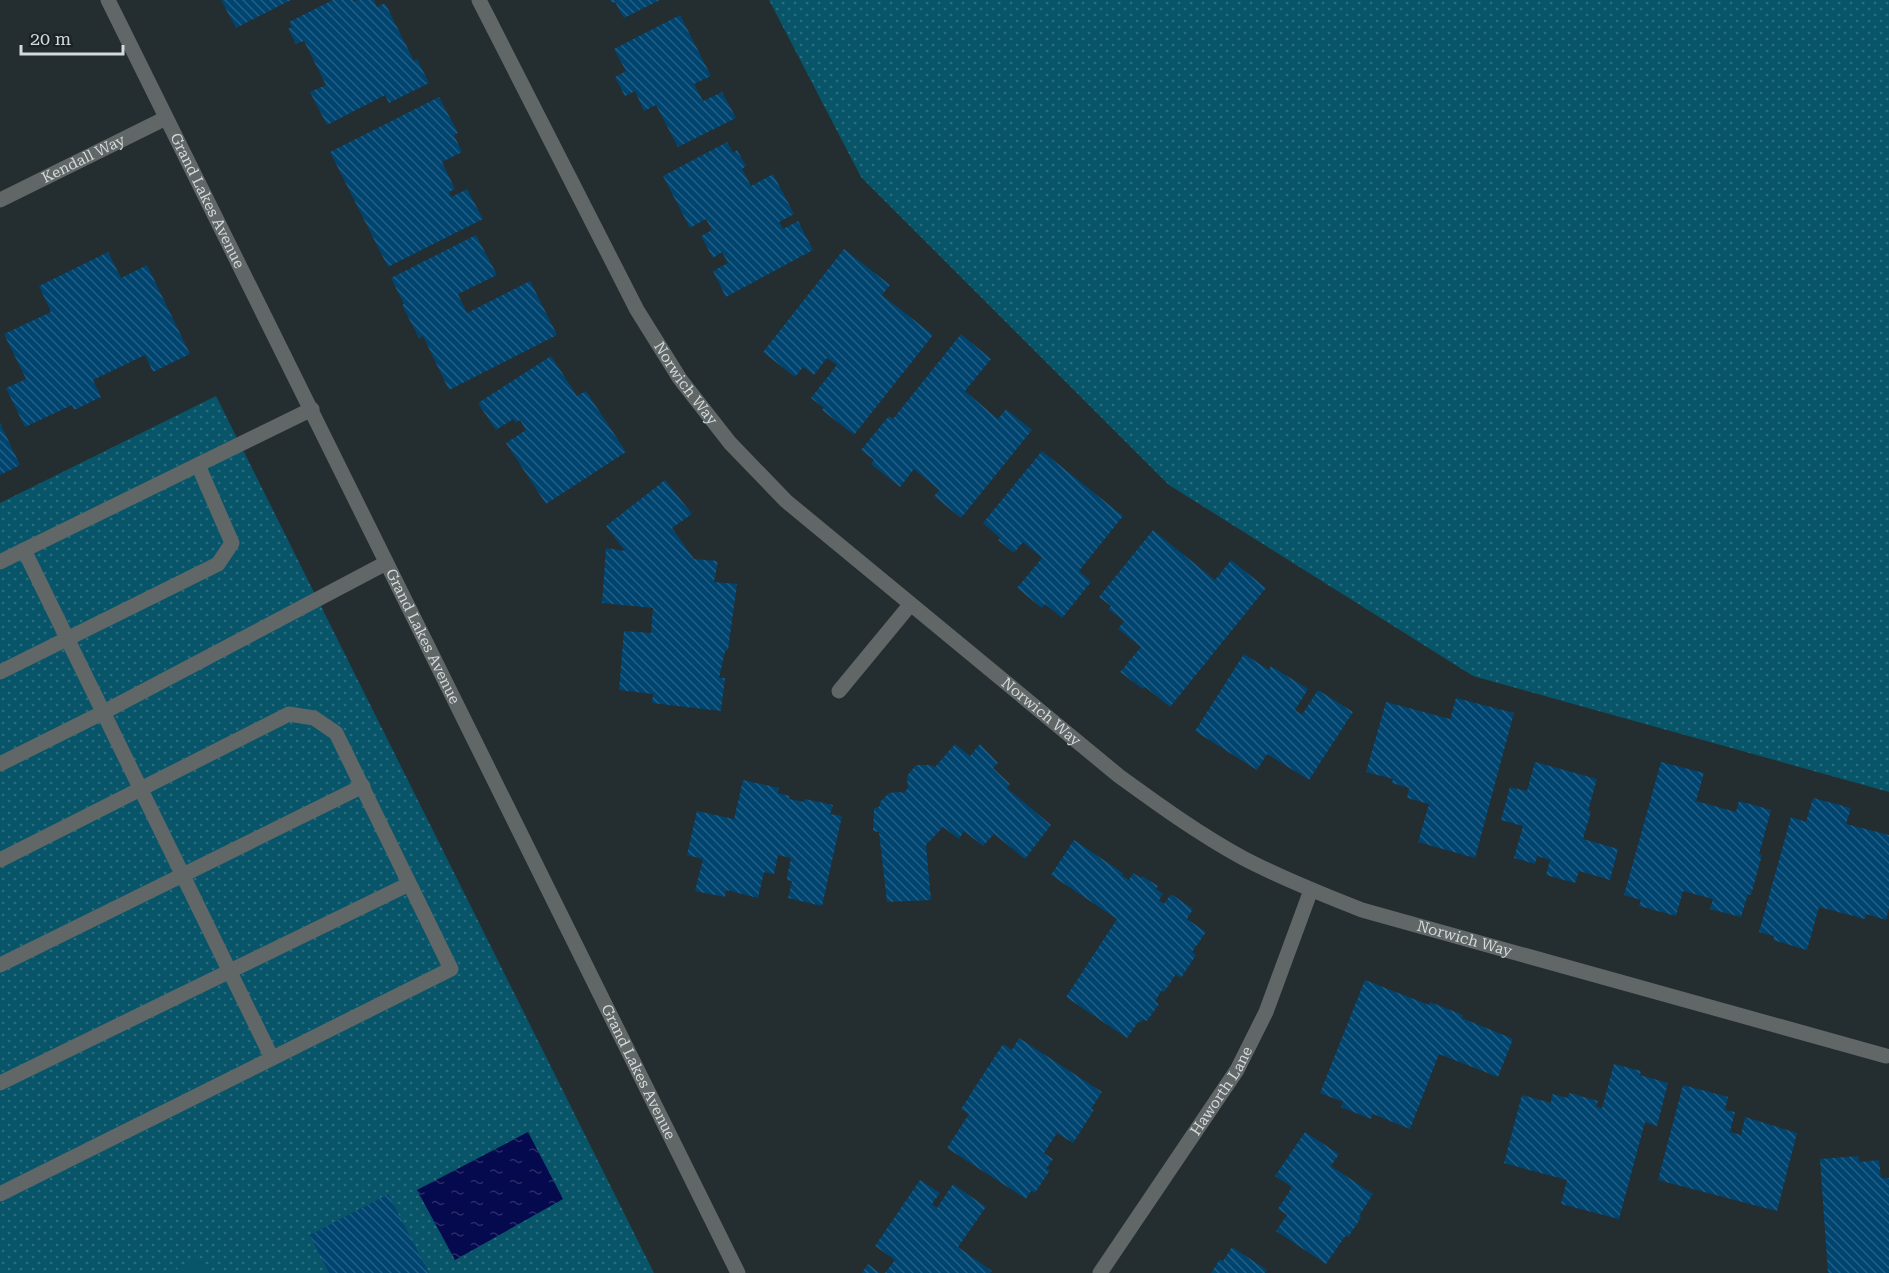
<svg xmlns="http://www.w3.org/2000/svg" width="1889" height="1273" viewBox="0 0 1889 1273" font-family="'Roboto Serif',serif">
<style>
.green{fill:url(#green-dots)}
.pitch{fill:#085469}
.water{fill:url(#water-ripples)}
.building{fill:url(#building-back-hatch)}
.lines{fill:none;stroke-linecap:round;stroke-linejoin:round}
.minor{stroke:#616666;stroke-width:15}
.labels{text-anchor:middle;dominant-baseline:central;stroke-width:4.5;stroke-linejoin:round;paint-order:stroke}
.street-label{font-size:15px;fill:#d4dadc;stroke:#1b2326}
</style>
<defs>
<pattern id="green-dots" width="8" height="8" patternUnits="userSpaceOnUse" patternTransform="scale(1.5)"><rect width="8" height="8" fill="#085469"/><path d="M2 2h.1M6 6h.1" fill="none" stroke="#2b6c7e" stroke-width="1.8" stroke-linecap="round"/></pattern>
<pattern id="water-ripples" width="26" height="14" patternUnits="userSpaceOnUse" patternTransform="scale(1.5)"><rect width="26" height="14" fill="#05094e"/><path d="M2 4q2-2 4 0t4 0M15 11q2-2 4 0t4 0" fill="none" stroke="#292c67"/></pattern>
<pattern id="building-back-hatch" width="6" height="6" patternUnits="userSpaceOnUse" patternTransform="scale(1.5)"><rect width="6" height="6" fill="#004470"/><path d="M-1 5l2 2M0 0l6 6M5-1l2 2" fill="none" stroke="#245e84"/></pattern>
</defs>
<rect width="100%" height="100%" fill="#242d30"/>
<g class="green">
<path d="M 769,0 L 1889,0 L 1889,792 L 1473,676 L 1169,485 L 861,177 Z"/>
<path d="M 216,396 L 654,1273 L 0,1273 L 0,503 Z"/>
</g>
<path class="pitch" d="M 193,1261 L 207,1265 L 212,1273 L 170,1273 Z"/>
<path class="water" d="M 528,1132 L 563,1199 L 455,1260 L 417,1190 Z"/>
<g class="building">
<path d="M 221,0 L 291,0 L 236,28 Z"/>
<path d="M 333,0 L 353,0 L 354,2 L 357,0 L 374,0 L 377,7 L 385,3 L 414,61 L 417,59 L 429,83 L 389,103 L 385,95 L 327,125 L 310,92 L 326,85 L 304,41 L 296,44 L 288,29 L 292,27 L 289,22 Z"/>
<path d="M 610,0 L 660,0 L 624,18 L 615,2 L 612,3 Z"/>
<path d="M 680,15 L 711,76 L 694,84 L 703,101 L 722,92 L 736,118 L 678,147 L 656,105 L 644,111 L 635,91 L 625,96 L 615,77 L 626,71 L 614,49 Z"/>
<path d="M 439,97 L 458,133 L 454,135 L 462,152 L 442,162 L 455,189 L 449,192 L 451,197 L 467,189 L 483,219 L 388,267 L 330,152 Z"/>
<path d="M 727,142 L 733,153 L 737,150 L 746,166 L 742,169 L 751,186 L 773,174 L 794,214 L 779,222 L 783,229 L 798,221 L 813,250 L 726,297 L 713,271 L 728,263 L 722,252 L 713,258 L 701,236 L 712,230 L 706,219 L 690,228 L 663,176 Z"/>
<path d="M 476,235 L 497,275 L 458,294 L 467,313 L 530,281 L 557,335 L 449,390 L 423,336 L 419,338 L 402,305 L 404,304 L 391,278 Z"/>
<path d="M 844,249 L 890,285 L 882,295 L 933,335 L 854,435 L 822,410 L 824,408 L 811,398 L 837,365 L 827,358 L 814,375 L 803,367 L 795,377 L 763,352 Z"/>
<path d="M 108,252 L 121,278 L 147,265 L 190,354 L 153,372 L 145,355 L 93,380 L 101,397 L 74,410 L 72,405 L 25,427 L 6,388 L 26,379 L 4,334 L 51,312 L 39,286 Z"/>
<path d="M 961,334 L 991,359 L 965,391 L 998,419 L 1006,409 L 1032,430 L 961,518 L 934,496 L 939,490 L 914,469 L 900,487 L 871,464 L 874,460 L 861,450 L 889,416 L 893,419 Z"/>
<path d="M 551,356 L 577,396 L 586,391 L 626,452 L 546,504 L 506,443 L 526,430 L 520,420 L 516,423 L 513,419 L 496,430 L 478,403 Z"/>
<path d="M 0,423 L 20,465 L 0,475 Z"/>
<path d="M 1042,451 L 1123,516 L 1079,571 L 1091,582 L 1062,618 L 1045,604 L 1042,608 L 1017,588 L 1042,558 L 1023,542 L 1014,553 L 998,540 L 1000,538 L 983,523 Z"/>
<path d="M 665,480 L 692,514 L 672,528 L 694,559 L 718,561 L 714,582 L 737,584 L 728,650 L 725,651 L 719,678 L 725,678 L 721,711 L 652,703 L 653,694 L 619,690 L 624,631 L 651,633 L 653,608 L 602,603 L 606,548 L 625,551 L 606,526 Z"/>
<path d="M 1153,530 L 1215,580 L 1231,560 L 1266,588 L 1170,707 L 1145,687 L 1143,689 L 1120,672 L 1141,647 L 1118,629 L 1124,621 L 1108,609 L 1111,606 L 1099,597 Z"/>
<path d="M 1244,654 L 1269,670 L 1271,666 L 1308,689 L 1295,710 L 1302,715 L 1318,690 L 1353,712 L 1309,780 L 1267,754 L 1257,770 L 1195,731 Z"/>
<path d="M 1456,698 L 1514,713 L 1475,858 L 1418,842 L 1429,804 L 1407,798 L 1409,788 L 1392,783 L 1393,779 L 1366,772 L 1386,702 L 1450,719 Z"/>
<path d="M 955,744 L 970,756 L 980,744 L 998,763 L 993,768 L 1010,784 L 1007,788 L 1051,825 L 1025,859 L 994,834 L 983,846 L 964,831 L 959,839 L 943,827 L 926,845 L 931,900 L 887,902 L 879,832 L 873,831 L 874,808 L 879,807 L 881,801 L 889,793 L 899,792 L 904,793 L 908,788 L 907,776 L 916,765 L 929,765 L 935,767 Z"/>
<path d="M 1535,762 L 1597,779 L 1588,811 L 1591,811 L 1583,839 L 1618,849 L 1610,880 L 1579,871 L 1575,883 L 1546,875 L 1550,860 L 1537,856 L 1535,864 L 1514,858 L 1523,826 L 1501,820 L 1510,787 L 1527,791 Z"/>
<path d="M 1661,762 L 1704,773 L 1696,801 L 1736,812 L 1739,801 L 1771,810 L 1759,854 L 1762,855 L 1751,895 L 1748,894 L 1741,917 L 1710,909 L 1713,899 L 1683,891 L 1676,916 L 1639,906 L 1641,900 L 1624,895 Z"/>
<path d="M 743,780 L 779,788 L 778,793 L 790,796 L 789,799 L 804,802 L 805,799 L 833,805 L 830,814 L 842,816 L 822,906 L 788,898 L 792,881 L 787,880 L 787,877 L 791,858 L 778,855 L 774,874 L 764,872 L 758,898 L 726,890 L 725,897 L 695,891 L 703,859 L 687,855 L 697,811 L 734,819 Z"/>
<path d="M 1813,798 L 1851,808 L 1846,824 L 1889,835 L 1889,908 L 1886,920 L 1866,914 L 1865,919 L 1819,907 L 1807,950 L 1773,940 L 1774,936 L 1759,932 L 1791,817 L 1806,822 Z"/>
<path d="M 1074,840 L 1123,873 L 1122,875 L 1129,880 L 1133,873 L 1141,878 L 1142,876 L 1158,886 L 1156,889 L 1163,894 L 1159,900 L 1164,904 L 1171,894 L 1193,909 L 1187,919 L 1206,932 L 1192,952 L 1196,955 L 1181,978 L 1176,974 L 1164,992 L 1162,990 L 1155,1001 L 1159,1004 L 1147,1021 L 1143,1019 L 1141,1023 L 1139,1021 L 1127,1038 L 1066,997 L 1117,919 L 1051,875 Z"/>
<path d="M 1365,980 L 1429,1005 L 1430,1002 L 1463,1015 L 1462,1018 L 1513,1039 L 1498,1077 L 1439,1054 L 1410,1129 L 1373,1114 L 1371,1119 L 1341,1107 L 1343,1102 L 1320,1093 Z"/>
<path d="M 1019,1038 L 1102,1092 L 1091,1109 L 1094,1110 L 1073,1143 L 1057,1133 L 1044,1153 L 1053,1159 L 1046,1169 L 1050,1170 L 1035,1193 L 1031,1191 L 1026,1199 L 947,1148 L 969,1114 L 961,1109 L 1003,1044 L 1012,1050 Z"/>
<path d="M 1614,1064 L 1641,1071 L 1640,1075 L 1668,1083 L 1657,1126 L 1645,1122 L 1619,1219 L 1561,1204 L 1567,1180 L 1504,1163 L 1522,1095 L 1551,1103 L 1552,1094 L 1568,1098 L 1569,1093 L 1598,1101 L 1596,1107 L 1602,1108 Z"/>
<path d="M 1683,1085 L 1728,1097 L 1725,1110 L 1735,1112 L 1730,1132 L 1741,1135 L 1745,1117 L 1797,1133 L 1777,1211 L 1658,1180 Z"/>
<path d="M 1305,1132 L 1339,1154 L 1331,1166 L 1373,1194 L 1359,1216 L 1361,1218 L 1348,1237 L 1346,1235 L 1326,1264 L 1276,1231 L 1287,1215 L 1278,1209 L 1292,1187 L 1275,1176 Z"/>
<path d="M 1858,1156 L 1859,1162 L 1879,1160 L 1881,1178 L 1889,1178 L 1889,1273 L 1828,1273 L 1820,1159 Z"/>
<path d="M 920,1180 L 940,1193 L 932,1204 L 937,1208 L 953,1184 L 986,1207 L 958,1247 L 992,1271 L 990,1273 L 885,1273 L 895,1260 L 875,1246 Z"/>
<path d="M 388,1194 L 429,1273 L 329,1273 L 310,1235 Z"/>
<path d="M 1232,1247 L 1267,1270 L 1265,1273 L 1211,1273 L 1220,1259 L 1223,1261 Z"/>
<path d="M 868,1264 L 880,1273 L 862,1273 Z"/>
</g>
<g class="lines">
<g class="minor">
<path id="s1" d="M 108,0 L 738,1273"/>
<path id="s2" d="M 479,0 L 637,310 L 680,379 L 730,443 L 786,501 L 1119,776 C 1159,805 1199,834 1243,858 C 1281,878 1321,894 1362,910 L 1886,1056"/>
<path id="s3" d="M 0,200 L 166,118"/>
<path d="M 0,562 L 24,550"/>
<path d="M 0,672 L 218,564 L 232,543 L 198,465"/>
<path d="M 839,691 L 910,605"/>
<path d="M 0,764 L 102,713 L 386,563"/>
<path d="M 0,860 L 289,714 L 314,718 L 336,733 L 451,969 L 0,1194"/>
<path d="M 0,965 L 363,786"/>
<path d="M 272,1058 L 24,550 L 312,409"/>
<path d="M 0,1083 L 409,884"/>
<path id="s4" d="M 1100,1273 L 1237,1070 L 1266,1012 L 1311,890"/>
</g>
</g>
<g class="labels">
<g class="street-label">
<text stroke="none"><textPath href="#s3" startOffset="93">Kendall Way</textPath></text>
<text stroke="none"><textPath href="#s1" startOffset="224">Grand Lakes Avenue</textPath></text>
<text stroke="none"><textPath href="#s2" startOffset="436">Norwich Way</textPath></text>
<text stroke="none"><textPath href="#s1" startOffset="710">Grand Lakes Avenue</textPath></text>
<text stroke="none"><textPath href="#s2" startOffset="922">Norwich Way</textPath></text>
<text stroke="none"><textPath href="#s2" startOffset="1408">Norwich Way</textPath></text>
<text stroke="none"><textPath href="#s1" startOffset="1196">Grand Lakes Avenue</textPath></text>
<text stroke="none"><textPath href="#s4" startOffset="219">Haworth Lane</textPath></text>
</g>
</g>
<path d="M21 45v9h102v-9" fill="none" stroke="#d4dadc" stroke-width="3"/>
<text x="30" y="45" font-size="18" fill="#d4dadc" stroke="#1b2326" stroke-width="4.5" paint-order="stroke">20 m</text>
</svg>
